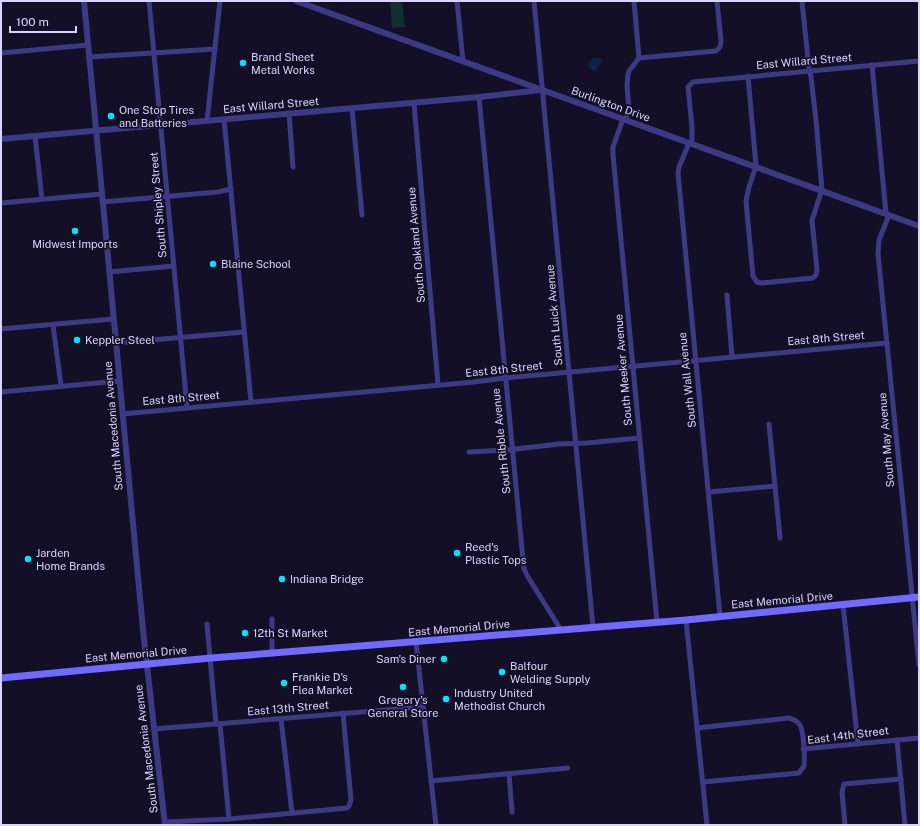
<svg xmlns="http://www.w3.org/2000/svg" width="920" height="826" viewBox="0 0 920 826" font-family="'Public Sans',sans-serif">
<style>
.green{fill:#12302f}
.water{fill:#0c2248}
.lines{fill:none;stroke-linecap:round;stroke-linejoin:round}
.minor{stroke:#3d3a85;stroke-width:5}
.tertiary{stroke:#3d3a85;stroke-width:6}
.secondary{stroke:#6f6bff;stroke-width:7}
.poi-dot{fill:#00e5ff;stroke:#130f26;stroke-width:1.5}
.labels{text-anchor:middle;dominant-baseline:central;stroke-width:3.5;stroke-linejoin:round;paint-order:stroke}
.poi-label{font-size:11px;fill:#d9d4ff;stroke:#130f26;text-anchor:start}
.street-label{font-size:11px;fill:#d9d4ff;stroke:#130f26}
</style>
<rect width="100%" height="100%" fill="#130f26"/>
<path class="green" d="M 390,1 L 402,1 L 405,27 L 392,28 Z"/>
<path class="water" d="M 595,57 L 602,59 L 603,61 L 596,70 L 593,71 L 588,67 L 589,61 Z"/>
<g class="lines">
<g class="minor">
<path d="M 149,1 L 187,407"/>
<path d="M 457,1 L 463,61"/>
<path d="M 534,1 L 593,627"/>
<path d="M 1,53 L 88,45"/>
<path d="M 89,57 L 215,49"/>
<path d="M 639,58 L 716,51 L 720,47 L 721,41 L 717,1"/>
<path d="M 872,65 L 886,214"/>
<path d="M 748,76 L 756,166 L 749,187 L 746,201 L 753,276 L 757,282 L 761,283 L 813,278 L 816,275 L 817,270 L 812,220 L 822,190 L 816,120 L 811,77 L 809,69 L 802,1"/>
<path d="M 479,97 L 523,560 L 524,569 L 528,577 L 561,630"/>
<path d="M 414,103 L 438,385"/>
<path d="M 352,108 L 362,215"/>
<path d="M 289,113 L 293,167"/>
<path d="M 224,119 L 251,402"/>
<path d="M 623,119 L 613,147 L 613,155 L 657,622"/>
<path d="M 625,120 L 629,111 L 627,85 L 628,75 L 629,71 L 639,58 L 634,1"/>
<path d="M 207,121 L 220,1"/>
<path d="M 35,136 L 42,199"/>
<path d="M 689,143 L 679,167 L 678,173 L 720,616"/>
<path d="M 692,144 L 692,127 L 688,87 L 693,82 L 919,61"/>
<path d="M 102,202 L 218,192 L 231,189"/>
<path d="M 1,203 L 102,194"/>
<path d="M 889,215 L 879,240 L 878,254 L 919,665"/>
<path d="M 109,272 L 174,266"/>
<path d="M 727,295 L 732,357"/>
<path d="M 53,325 L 61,386"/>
<path d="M 1,329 L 113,319"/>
<path d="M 116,343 L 244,332"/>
<path d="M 1,392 L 119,381"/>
<path d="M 122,414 L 474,382 L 505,378 L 887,343"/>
<path d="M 769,424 L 780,538"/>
<path d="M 469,452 L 507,450 L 559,444 L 587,443 L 639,438"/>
<path d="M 709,492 L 775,486"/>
<path d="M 843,605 L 858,744"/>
<path d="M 272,619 L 272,654"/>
<path d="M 686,620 L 707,825"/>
<path d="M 207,624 L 216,724"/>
<path d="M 416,642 L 436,825"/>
<path d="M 281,719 L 292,813"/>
<path d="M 220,724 L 229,819"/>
<path d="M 697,728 L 789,718 C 793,719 797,721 800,725 C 804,733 805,756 804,766 L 799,773 L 703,782"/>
<path d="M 154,729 L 423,707"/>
<path d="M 897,740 L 905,825"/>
<path d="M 803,749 L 919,738"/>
<path d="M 509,774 L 512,812"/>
<path d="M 431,781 L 568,768"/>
<path d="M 165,822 L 229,819 L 347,808 L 349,806 L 351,800 L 343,713"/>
<path d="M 845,825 L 842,792 L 844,784 L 901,779"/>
</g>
<g class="tertiary">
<path d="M 84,1 L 143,630 L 165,825"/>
<path d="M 296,1 L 919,226"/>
<path d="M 1,139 L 479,97 L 541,90"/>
</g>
<path class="secondary" d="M 1,678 L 211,658 L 686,620 L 919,597"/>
</g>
<g class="poi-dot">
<circle cx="243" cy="63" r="4"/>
<circle cx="111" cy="116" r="4"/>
<circle cx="75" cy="231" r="4"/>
<circle cx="213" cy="264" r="4"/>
<circle cx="77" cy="340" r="4"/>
<circle cx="457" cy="553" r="4"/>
<circle cx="28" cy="559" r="4"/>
<circle cx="282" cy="579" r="4"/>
<circle cx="245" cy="633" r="4"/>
<circle cx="444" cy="659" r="4"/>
<circle cx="502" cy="672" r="4"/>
<circle cx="284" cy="683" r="4"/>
<circle cx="403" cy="687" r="4"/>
<circle cx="446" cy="699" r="4"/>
</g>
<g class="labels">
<g class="poi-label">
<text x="251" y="57">Brand Sheet<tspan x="251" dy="13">Metal Works</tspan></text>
<text x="119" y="110">One Stop Tires<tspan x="119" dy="13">and Batteries</tspan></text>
<text x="75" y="244" text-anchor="middle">Midwest Imports</text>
<text x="221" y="264">Blaine School</text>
<text x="85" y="340">Keppler Steel</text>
<text x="465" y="547">Reed's<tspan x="465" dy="13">Plastic Tops</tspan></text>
<text x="36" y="553">Jarden<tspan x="36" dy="13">Home Brands</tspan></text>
<text x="290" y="579">Indiana Bridge</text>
<text x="253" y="633">12th St Market</text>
<text x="436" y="659" text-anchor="end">Sam's Diner</text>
<text x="510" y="666">Balfour<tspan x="510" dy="13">Welding Supply</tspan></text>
<text x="292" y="677">Frankie D's<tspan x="292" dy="13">Flea Market</tspan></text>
<text x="454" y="693">Industry United<tspan x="454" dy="13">Methodist Church</tspan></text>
<text x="403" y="700" text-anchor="middle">Gregory's<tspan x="403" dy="13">General Store</tspan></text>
</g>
<g class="street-label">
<text transform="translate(804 61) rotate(-5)">East Willard Street</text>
<text transform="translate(611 104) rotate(20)">Burlington Drive</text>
<text transform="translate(271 105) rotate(-5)">East Willard Street</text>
<text transform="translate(158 205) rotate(-95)">South Shipley Street</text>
<text transform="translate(416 245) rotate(-95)">South Oakland Avenue</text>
<text transform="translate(554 315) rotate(-95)">South Luick Avenue</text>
<text transform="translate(826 338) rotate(-5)">East 8th Street</text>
<text transform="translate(504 369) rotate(-6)">East 8th Street</text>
<text transform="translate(623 370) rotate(-95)">South Meeker Avenue</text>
<text transform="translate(687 380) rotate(-96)">South Wall Avenue</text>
<text transform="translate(181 398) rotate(-5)">East 8th Street</text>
<text transform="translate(113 426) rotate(-95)">South Macedonia Avenue</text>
<text transform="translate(886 440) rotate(-95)">South May Avenue</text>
<text transform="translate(501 441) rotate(-96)">South Ribble Avenue</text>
<text transform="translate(782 600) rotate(-5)">East Memorial Drive</text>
<text transform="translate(459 628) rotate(-5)">East Memorial Drive</text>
<text transform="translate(136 654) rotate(-5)">East Memorial Drive</text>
<text transform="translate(288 708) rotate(-5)">East 13th Street</text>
<text transform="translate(848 735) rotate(-7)">East 14th Street</text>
<text transform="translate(146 749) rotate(-97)">South Macedonia Avenue</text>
</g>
</g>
<rect width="920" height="826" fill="none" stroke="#d9d4ff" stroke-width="4"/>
<path d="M10 26v6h66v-6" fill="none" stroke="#d9d4ff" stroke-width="2"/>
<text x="16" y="26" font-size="12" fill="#d9d4ff" stroke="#130f26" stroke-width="3" paint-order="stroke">100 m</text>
</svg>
